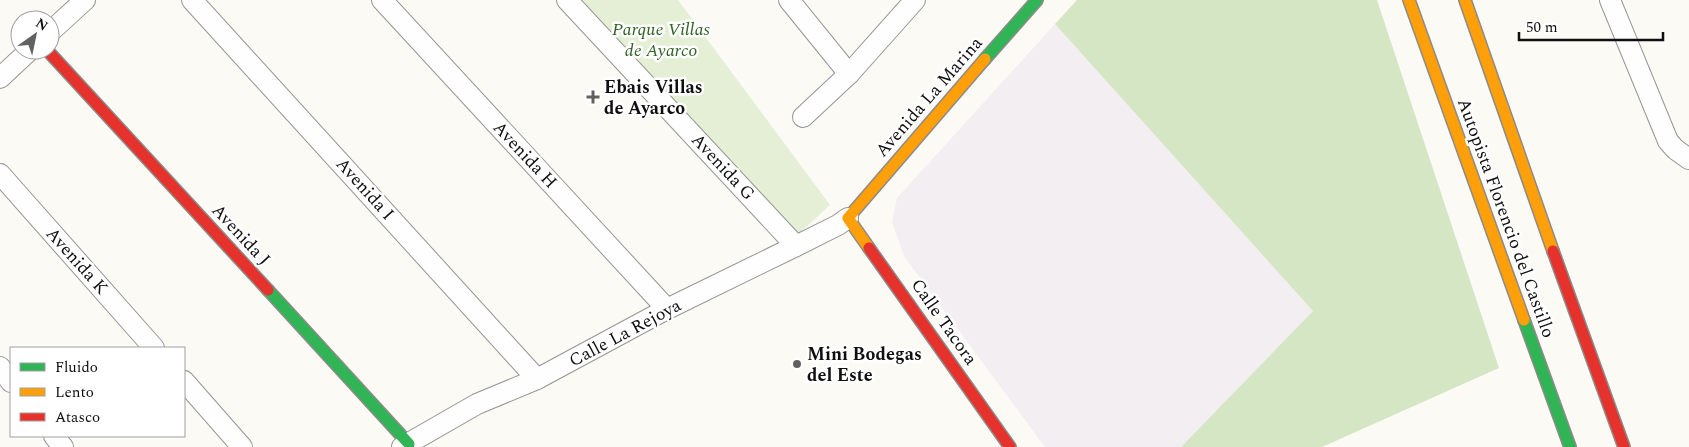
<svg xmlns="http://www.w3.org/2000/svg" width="1689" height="447" viewBox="0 0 1689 447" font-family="Spectral,serif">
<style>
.industrial{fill:#f3eef1}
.green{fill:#e4efd6}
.forest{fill:#d5e6c5}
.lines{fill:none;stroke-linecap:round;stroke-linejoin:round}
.street-casing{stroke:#959593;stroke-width:22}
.fast-casing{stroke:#8c8b89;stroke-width:14}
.slow-casing{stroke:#8c8b89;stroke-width:14}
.jam-casing{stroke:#8c8b89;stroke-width:14}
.street{stroke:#fefefe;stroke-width:20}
.fast{stroke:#30b455;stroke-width:11}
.slow{stroke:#ff9f0a;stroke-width:11}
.jam{stroke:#e5322d;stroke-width:11}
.poi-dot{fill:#626160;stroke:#fff;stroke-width:2}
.labels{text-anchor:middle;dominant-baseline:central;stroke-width:5;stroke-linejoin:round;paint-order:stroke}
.park-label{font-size:18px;font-style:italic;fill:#2f6223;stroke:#fff}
.poi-label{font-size:18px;font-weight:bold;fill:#0f0f0f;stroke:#fff;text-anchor:start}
.street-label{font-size:18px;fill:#0f0f0f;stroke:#fff}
</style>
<rect width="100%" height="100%" fill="#fbfaf5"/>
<path class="industrial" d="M 1055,24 L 1313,311 L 1181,447 L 1045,447 L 904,256 L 892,222 L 897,198 Z"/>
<path class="green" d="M 575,0 L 678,0 L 830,205 L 795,237 Z"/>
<path class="forest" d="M 1077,0 L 1377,0 L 1499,368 L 1322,447 L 1181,447 L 1313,311 L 1055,24 Z"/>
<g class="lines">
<defs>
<g id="street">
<path d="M 192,0 L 537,379"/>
<path d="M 382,0 L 667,309"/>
<path d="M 567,0 L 796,246"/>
<path d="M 789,0 L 849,74"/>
<path d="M 1610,0 L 1668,141 L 1675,149 L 1689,159"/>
<path d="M 50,32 L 85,0"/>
<path d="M 0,78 L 30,50"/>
<path d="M 803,117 L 849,74 L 915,0"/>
<path d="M 0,174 L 154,348"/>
<path d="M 0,367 L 11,382"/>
<path d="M 184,381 L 242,447"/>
<path d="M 54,436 L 63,447"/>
<path d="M 402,447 L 477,404 L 537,379 L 667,309 L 796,246 L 838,225 L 848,218"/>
</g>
<g id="fast">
<path d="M 985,59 L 1037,0"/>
<path d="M 268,290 L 409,444"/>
<path d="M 1524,320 L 1570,447"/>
</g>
<g id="slow">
<path d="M 1409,0 L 1524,320"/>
<path d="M 1465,0 L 1553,251"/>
<path d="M 869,248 L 848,218 L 985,59"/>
</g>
<g id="jam">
<path d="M 47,50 L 268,290"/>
<path d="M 869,248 L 1010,447"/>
<path d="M 1553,251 L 1624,447"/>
</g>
</defs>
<use href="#street" class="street-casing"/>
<use href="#fast" class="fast-casing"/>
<use href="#slow" class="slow-casing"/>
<use href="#jam" class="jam-casing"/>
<use href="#street" class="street"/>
<use href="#fast" class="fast"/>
<use href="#slow" class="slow"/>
<use href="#jam" class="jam"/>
</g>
<g class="poi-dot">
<path d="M590.5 89.5h5v5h5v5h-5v5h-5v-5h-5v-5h5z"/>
<circle cx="797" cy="364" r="5"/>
</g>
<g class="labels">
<g class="park-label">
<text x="661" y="29">Parque Villas<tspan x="661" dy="21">de Ayarco</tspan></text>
</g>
<g class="poi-label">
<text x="604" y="87">Ebais Villas<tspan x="604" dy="21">de Ayarco</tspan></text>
<text x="807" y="354">Mini Bodegas<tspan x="807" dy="21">del Este</tspan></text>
</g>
<g class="street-label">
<text transform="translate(929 97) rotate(-49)">Avenida La Marina</text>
<text transform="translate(525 155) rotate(47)">Avenida H</text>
<text transform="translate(723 167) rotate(47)">Avenida G</text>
<text transform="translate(365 189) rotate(48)">Avenida I</text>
<text transform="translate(1506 218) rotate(70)">Autopista Florencio del Castillo</text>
<text transform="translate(241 235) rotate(47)">Avenida J</text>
<text transform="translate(77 261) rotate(48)">Avenida K</text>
<text transform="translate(944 322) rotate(55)">Calle Tacora</text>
<text transform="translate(625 333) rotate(-28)">Calle La Rejoya</text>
</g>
</g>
<rect x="10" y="347" width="175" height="90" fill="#ffffff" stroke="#9f9f9f"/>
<rect x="20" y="363" width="25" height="8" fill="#30b455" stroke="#9f9f9f"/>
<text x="55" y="372" font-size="15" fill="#0f0f0f">Fluido</text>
<rect x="20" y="388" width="25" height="8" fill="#ff9f0a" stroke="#9f9f9f"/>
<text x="55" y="397" font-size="15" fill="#0f0f0f">Lento</text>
<rect x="20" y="413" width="25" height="8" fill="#e5322d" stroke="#9f9f9f"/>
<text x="55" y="422" font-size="15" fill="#0f0f0f">Atasco</text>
<g transform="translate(35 35) rotate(33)"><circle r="24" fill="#ffffff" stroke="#9f9f9f"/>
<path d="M0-4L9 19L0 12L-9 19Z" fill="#626160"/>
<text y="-8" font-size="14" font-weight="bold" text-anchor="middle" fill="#0f0f0f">N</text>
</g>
<path d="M1519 32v8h144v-8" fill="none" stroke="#0f0f0f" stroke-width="2.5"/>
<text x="1526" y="32" font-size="15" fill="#0f0f0f" stroke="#ffffff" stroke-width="4" paint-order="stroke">50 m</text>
</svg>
